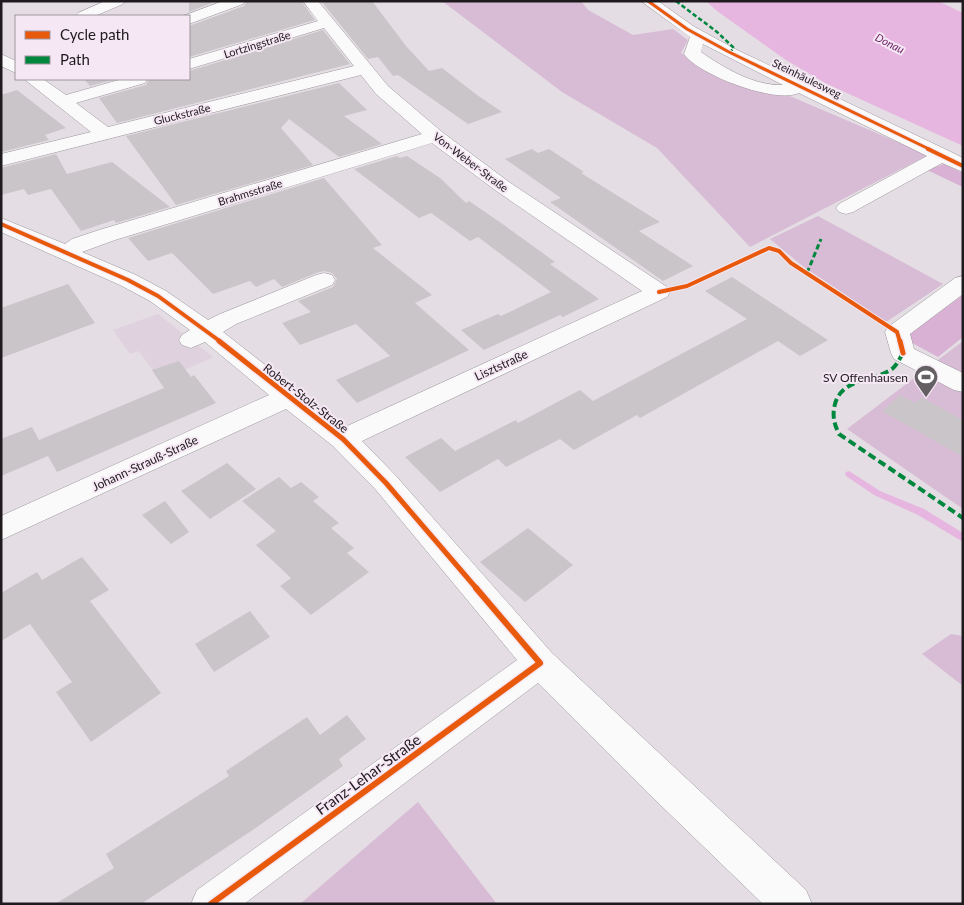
<svg xmlns="http://www.w3.org/2000/svg" width="964" height="905" viewBox="0 0 964 905" font-family="Lato,sans-serif">
<style>
.built{fill:#dfd1dd}
.green{fill:#d8bbd5}
.forest{fill:#d8b1d4}
.water{fill:#e6b5e0}
.lines{fill:none;stroke-linecap:round;stroke-linejoin:round}
.stream{fill:#e6b5e0;fill-rule:evenodd}
.building{fill:#cac5c9}
.minor-casing{stroke:#9b969b;stroke-width:1}
.minor{fill:#fbfafb;fill-rule:evenodd}
.quiet-far2{stroke:#00873e;stroke-width:2.5;stroke-dasharray:4.5 2.5;stroke-linecap:butt}
.quiet-far1{stroke:#00873e;stroke-width:3;stroke-dasharray:5.5 3;stroke-linecap:butt}
.quiet{stroke:#00873e;stroke-width:4;stroke-dasharray:8 4;stroke-linecap:butt}
.cycleway-far3-casing{stroke:#f5e7f3;stroke-width:5}
.cycleway-far2-casing{stroke:#f5e7f3;stroke-width:6}
.cycleway-far1-casing{stroke:#f5e7f3;stroke-width:8}
.cycleway-casing{stroke:#f5e7f3;stroke-width:9}
.cycleway-far3{stroke:#e8590c;stroke-width:3}
.cycleway-far2{stroke:#e8590c;stroke-width:4}
.cycleway-far1{stroke:#e8590c;stroke-width:5}
.cycleway{stroke:#e8590c;stroke-width:6}
.labels{text-anchor:middle;dominant-baseline:central;stroke-width:4;stroke-linejoin:round;paint-order:stroke}
.far-water-label{font-size:11px;font-style:italic;fill:#681c63;stroke:#f5e7f3}
.far-street-label{font-size:11px;fill:#1f1a1e;stroke:#f5e7f3}
.street-label{font-size:12px;fill:#1f1a1e;stroke:#f5e7f3}
.poi-label{font-size:12px;fill:#1f1a1e;stroke:#f5e7f3;text-anchor:end}
.near-street-label{font-size:15px;fill:#1f1a1e;stroke:#f5e7f3}
</style>
<rect width="100%" height="100%" fill="#e4dee4"/>
<path class="built" d="M 158,314 L 213,357 L 160,381 L 139,351 L 130,354 L 113,330 Z"/>
<g class="green">
<path d="M 442,1 L 581,1 L 588,10 L 633,35 L 673,29 L 688,40 L 681,53 L 746,87 L 785,94 L 928,155 L 750,247 L 657,148 L 562,92 Z"/>
<path d="M 818,216 L 943,284 L 886,322 L 804,267 L 770,239 Z"/>
<path d="M 963,341 L 963,509 L 847,429 Z"/>
<path d="M 951,634 L 963,636 L 963,686 L 922,654 Z"/>
<path d="M 418,802 L 497,904 L 300,904 Z"/>
</g>
<g class="forest">
<path d="M 944,164 L 963,173 L 963,187 L 927,170 Z"/>
<path d="M 963,295 L 963,337 L 938,357 L 903,338 Z"/>
</g>
<path class="water" d="M 706,1 L 938,1 L 963,13 L 963,146 L 825,83 L 786,60 L 717,11 Z"/>
<g class="lines">
<path class="stream" d="M 849,471 L 880,491 L 924,509 L 963,533 L 963,542 L 918,515 L 874,495 L 846,476 L 845,474 L 846,472 Z"/>
</g>
<g class="building">
<path d="M 189,1 L 217,1 L 189,12 Z"/>
<path d="M 247,1 L 301,1 L 315,20 L 189,57 L 189,26 L 244,6 Z"/>
<path d="M 321,1 L 372,1 L 406,46 L 429,71 L 442,68 L 477,95 L 502,112 L 468,124 L 398,75 L 393,76 L 378,57 L 368,59 Z"/>
<path d="M 323,30 L 350,64 L 117,123 L 99,98 L 146,85 L 149,79 L 189,79 L 189,71 Z"/>
<path d="M 84,79 L 116,79 L 90,86 Z"/>
<path d="M 339,83 L 367,110 L 344,116 L 382,144 L 339,157 L 289,119 L 281,128 L 313,165 L 176,205 L 126,136 Z"/>
<path d="M 17,90 L 66,128 L 45,135 L 49,140 L 1,152 L 1,95 Z"/>
<path d="M 532,149 L 538,153 L 549,149 L 584,172 L 581,173 L 660,222 L 639,231 L 693,266 L 663,281 L 550,202 L 561,198 L 505,159 Z"/>
<path d="M 56,154 L 67,174 L 112,162 L 170,207 L 116,223 L 114,220 L 81,231 L 51,189 L 28,195 L 24,189 L 1,195 L 1,168 Z"/>
<path d="M 397,156 L 400,158 L 407,156 L 440,178 L 466,203 L 469,201 L 504,225 L 555,262 L 550,264 L 599,299 L 563,317 L 560,315 L 484,350 L 461,330 L 498,314 L 501,316 L 551,292 L 478,237 L 470,241 L 431,213 L 419,218 L 354,169 Z"/>
<path d="M 324,178 L 382,245 L 373,248 L 432,295 L 415,303 L 469,350 L 357,403 L 336,380 L 390,356 L 356,324 L 300,345 L 282,323 L 311,312 L 298,301 L 333,287 L 337,279 L 332,273 L 324,271 L 316,273 L 282,287 L 274,279 L 256,287 L 250,281 L 213,294 L 172,253 L 148,261 L 128,238 Z"/>
<path d="M 732,277 L 828,340 L 800,356 L 778,341 L 640,418 L 637,415 L 574,450 L 560,439 L 506,467 L 498,459 L 440,492 L 405,457 L 441,438 L 455,451 L 516,420 L 518,423 L 580,390 L 593,401 L 747,319 L 705,291 Z"/>
<path d="M 68,284 L 95,323 L 1,358 L 1,308 Z"/>
<path d="M 179,361 L 191,377 L 194,375 L 216,403 L 57,472 L 42,445 L 48,456 L 1,476 L 1,439 L 32,427 L 39,440 L 164,388 L 152,370 Z"/>
<path d="M 900,395 L 915,403 L 921,397 L 963,420 L 963,457 L 882,411 Z"/>
<path d="M 227,463 L 256,489 L 210,519 L 181,491 Z"/>
<path d="M 279,477 L 291,488 L 301,482 L 319,497 L 313,501 L 339,523 L 331,528 L 354,548 L 347,553 L 369,572 L 311,615 L 280,586 L 291,578 L 256,545 L 276,531 L 242,501 Z"/>
<path d="M 165,501 L 189,532 L 171,544 L 142,515 Z"/>
<path d="M 528,528 L 573,565 L 525,602 L 480,562 Z"/>
<path d="M 82,557 L 109,590 L 90,601 L 161,693 L 91,742 L 56,692 L 72,682 L 30,624 L 1,641 L 1,593 L 37,572 L 42,580 Z"/>
<path d="M 250,611 L 270,637 L 214,672 L 195,644 Z"/>
<path d="M 347,715 L 366,739 L 339,759 L 343,766 L 260,825 L 141,904 L 55,904 L 114,868 L 106,854 L 229,776 L 226,771 L 307,717 L 320,735 Z"/>
</g>
<g class="lines">
<defs>
<g id="minor">
<path d="M 105,1 L 125,1 L 123,4 L 95,16 L 75,16 L 78,13 Z"/>
<path d="M 223,1 L 245,1 L 243,4 L 189,24 L 189,16 L 183,16 Z"/>
<path d="M 303,1 L 318,1 L 388,86 L 442,132 L 509,182 L 667,287 L 670,292 L 667,297 L 362,441 L 396,476 L 552,653 L 806,890 L 812,904 L 763,904 L 648,793 L 538,683 L 244,904 L 191,904 L 197,890 L 517,660 L 376,490 L 333,446 L 286,409 L 1,540 L 1,516 L 269,395 L 205,342 L 191,348 L 182,345 L 179,340 L 182,335 L 190,330 L 150,301 L 120,285 L 1,232 L 1,218 L 65,244 L 72,239 L 99,230 L 422,134 L 376,94 L 361,75 L 1,166 L 1,154 L 91,132 L 24,79 L 43,79 L 66,95 L 122,79 L 147,79 L 145,83 L 76,103 L 108,127 L 354,66 L 324,28 L 189,69 L 189,59 L 318,21 ZM 432,143 L 495,190 L 642,291 L 345,427 L 223,332 L 236,324 L 332,285 L 335,280 L 332,275 L 324,273 L 316,275 L 220,314 L 208,320 L 166,291 L 136,275 L 82,252 L 115,240 Z"/>
<path d="M 641,1 L 658,1 L 693,26 L 735,49 L 949,151 L 963,158 L 963,172 L 942,163 L 853,212 L 846,214 L 839,212 L 836,208 L 839,204 L 927,156 L 799,93 C 776,104 698,75 684,54 L 690,37 ZM 703,44 L 783,85 C 754,86 724,68 701,52 Z"/>
<path d="M 1,54 L 16,61 L 16,73 L 1,66 Z"/>
<path d="M 963,276 L 963,294 L 910,334 L 914,349 L 963,373 L 963,392 L 954,390 L 894,359 L 891,353 L 885,332 L 888,327 L 955,278 Z"/>
</g>
</defs>
<use href="#minor" class="minor-casing"/>
<use href="#minor" class="minor"/>
<path class="quiet-far2" d="M 676,1 L 717,32 L 734,48 L 731,51"/>
<path class="quiet-far1" d="M 807,273 L 821,239"/>
<path class="quiet" d="M 903,353 C 900,358 897,365 892,369 C 873,382 842,378 835,404 C 832,415 834,424 839,434 L 963,518"/>
<defs>
<path id="cycleway-far3" d="M 648,1 L 687,29 L 729,52 L 931,150"/>
<g id="cycleway-far2">
<path d="M 928,149 L 963,166"/>
<path d="M 1,224 L 128,280 L 158,296 L 221,342"/>
<path d="M 659,292 L 687,286 L 769,248 L 779,251 L 791,263 L 897,332 L 900,342"/>
</g>
<g id="cycleway-far1">
<path d="M 219,341 L 343,439 L 386,483 L 477,589"/>
<path d="M 900,341 L 903,353"/>
</g>
<path id="cycleway" d="M 211,904 L 540,663 L 476,588"/>
</defs>
<use href="#cycleway-far3" class="cycleway-far3-casing"/>
<use href="#cycleway-far2" class="cycleway-far2-casing"/>
<use href="#cycleway-far1" class="cycleway-far1-casing"/>
<use href="#cycleway" class="cycleway-casing"/>
<use href="#cycleway-far3" class="cycleway-far3"/>
<use href="#cycleway-far2" class="cycleway-far2"/>
<use href="#cycleway-far1" class="cycleway-far1"/>
<use href="#cycleway" class="cycleway"/>
</g>
<defs>
<symbol id="stadium-pin" viewBox="-11 -11 22 30"><path d="M0 17L-7.5 6A9.5 9.5 0 1 1 7.5 6Z" fill="#645f63" stroke="#f5e7f3"/><path d="M0-5a6.5 5 0 1 0 0 10a6.5 5 0 1 0 0-10ZM-3.5-1.8h7v3.6h-7Z" fill="#fff"/></symbol>
</defs>
<g fill-rule="evenodd">
<use href="#stadium-pin" x="912" y="363" width="28" height="38"/>
</g>
<g class="labels">
<g class="far-water-label">
<text transform="translate(890 43) rotate(27)">Donau</text>
</g>
<g class="far-street-label">
<text transform="translate(257 44) rotate(-17)">Lortzingstraße</text>
<text transform="translate(807 78) rotate(26)">Steinhäulesweg</text>
<text transform="translate(182 114) rotate(-14)">Gluckstraße</text>
<text transform="translate(471 162) rotate(37)">Von-Weber-Straße</text>
<text transform="translate(250 192) rotate(-17)">Brahmsstraße</text>
</g>
<g class="street-label">
<text transform="translate(501 365) rotate(-25)">Lisztstraße</text>
<text transform="translate(306 398) rotate(38)">Robert-Stolz-Straße</text>
<text transform="translate(145 463) rotate(-25)">Johann-Strauß-Straße</text>
</g>
<g class="poi-label">
<text x="908" y="377">SV Offenhausen</text>
</g>
<g class="near-street-label">
<text transform="translate(368 774) rotate(-36)">Franz-Lehar-Straße</text>
</g>
</g>
<rect width="964" height="905" fill="none" stroke="#1f1a1e" stroke-width="5"/>
<rect x="15" y="15" width="175" height="65" fill="#f5e7f3" stroke="#9f959e"/>
<rect x="25" y="31" width="25" height="8" fill="#e8590c" stroke="#9f959e"/>
<text x="60" y="40" font-size="15" fill="#1f1a1e">Cycle path</text>
<rect x="25" y="56" width="25" height="8" fill="#00873e" stroke="#9f959e"/>
<text x="60" y="65" font-size="15" fill="#1f1a1e">Path</text>
</svg>
